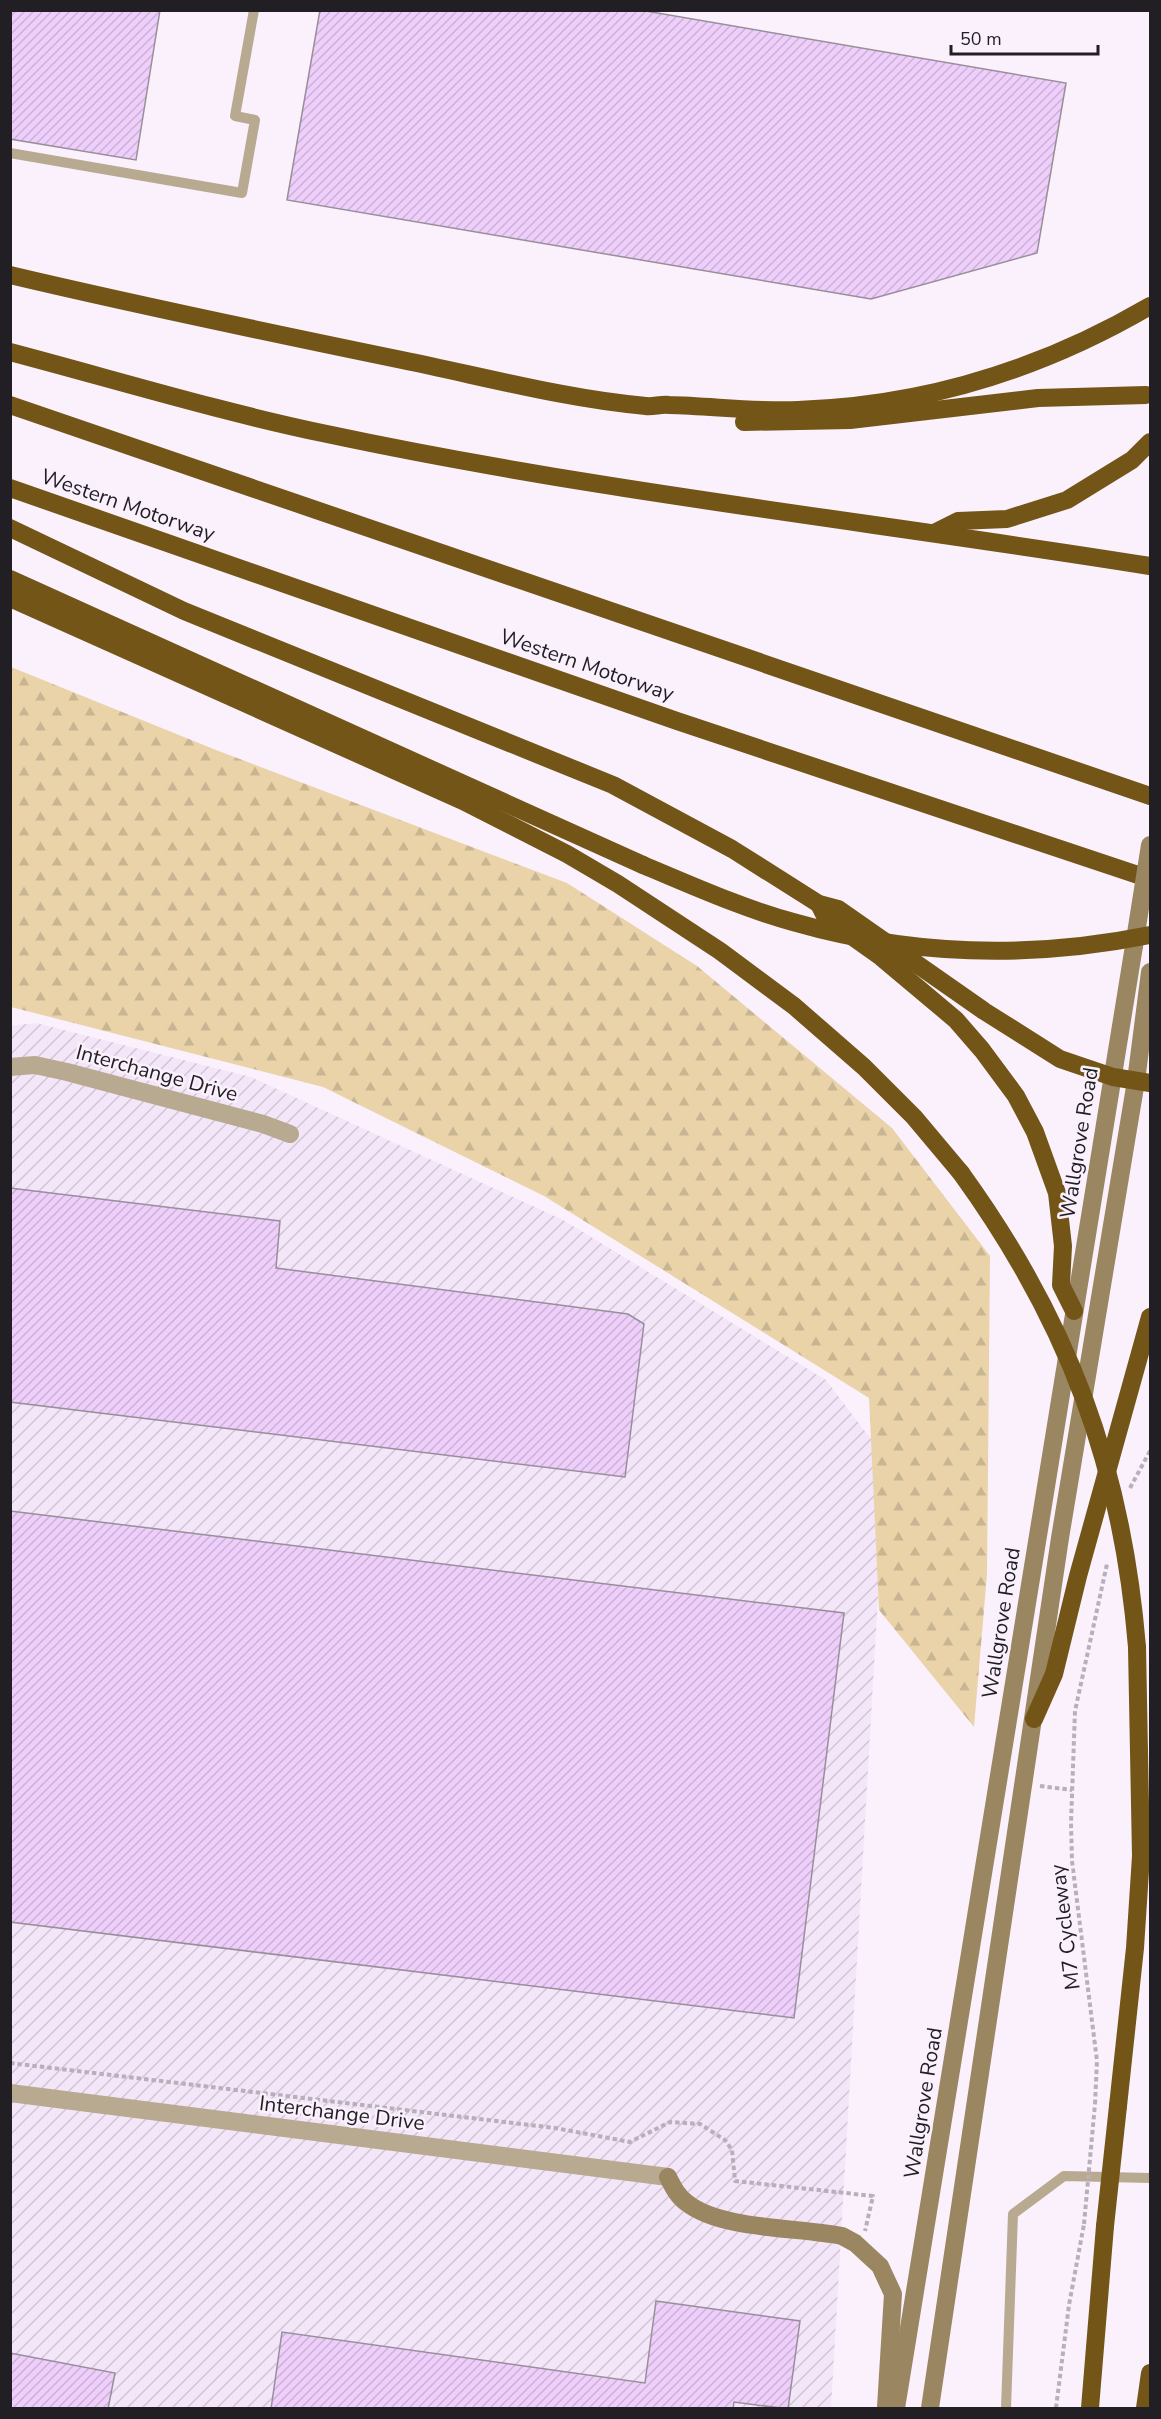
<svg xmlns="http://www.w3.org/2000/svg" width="1161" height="2419" viewBox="0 0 1161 2419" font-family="'Nunito Sans',sans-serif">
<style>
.industrial{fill:url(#industrial-furrows)}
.forest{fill:url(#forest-firs)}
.building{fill:url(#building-hatch);stroke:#978f9a;stroke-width:1.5}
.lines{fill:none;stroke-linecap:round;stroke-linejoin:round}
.path{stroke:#b7b0ba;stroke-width:4;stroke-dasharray:4.5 3;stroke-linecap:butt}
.lane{stroke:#b8aa91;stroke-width:10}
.street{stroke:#b8aa91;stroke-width:18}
.secondary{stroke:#9a8660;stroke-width:18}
.highway{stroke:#725517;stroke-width:18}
.path-bridge{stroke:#b7b0ba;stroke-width:4;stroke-dasharray:4.5 3;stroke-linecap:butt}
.secondary-bridge{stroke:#9a8660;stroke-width:18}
.highway-bridge{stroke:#725517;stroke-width:18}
.labels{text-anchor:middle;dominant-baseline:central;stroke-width:5;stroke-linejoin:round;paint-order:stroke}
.street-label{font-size:21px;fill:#221f24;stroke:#faf1fd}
</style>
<defs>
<pattern id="industrial-furrows" width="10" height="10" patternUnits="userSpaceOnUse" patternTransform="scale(1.5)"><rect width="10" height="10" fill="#f4e6f9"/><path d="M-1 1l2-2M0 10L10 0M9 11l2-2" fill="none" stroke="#d1c5d5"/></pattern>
<pattern id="forest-firs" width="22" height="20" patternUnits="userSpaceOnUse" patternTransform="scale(1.5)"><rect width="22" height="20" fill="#ead3a9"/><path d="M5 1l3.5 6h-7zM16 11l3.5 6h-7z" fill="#c8b591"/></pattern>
<pattern id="building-hatch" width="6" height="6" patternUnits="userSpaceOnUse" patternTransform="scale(1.5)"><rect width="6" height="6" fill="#eecefa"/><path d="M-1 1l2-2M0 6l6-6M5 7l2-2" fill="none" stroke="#ccb0d6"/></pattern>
</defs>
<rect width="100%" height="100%" fill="#faf1fd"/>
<path class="industrial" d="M 36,1023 L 251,1077 L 563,1220 L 826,1380 L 886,1459 L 831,2408 L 11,2408 L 10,1026 Z"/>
<path class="forest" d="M 11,667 L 216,750 L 567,883 L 697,966 L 892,1128 L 990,1256 L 987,1574 L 974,1727 L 879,1610 L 869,1398 L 544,1196 L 323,1087 L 11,1007 Z"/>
<g class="building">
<path d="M 10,10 L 160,10 L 136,160 L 10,139 Z"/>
<path d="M 320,10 L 640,10 L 1066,83 L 1037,253 L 871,299 L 287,200 Z"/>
<path d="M 10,1188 L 280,1221 L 276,1268 L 628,1314 L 644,1324 L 625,1477 L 10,1402 Z"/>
<path d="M 10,1511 L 844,1613 L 794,2018 L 10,1922 Z"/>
<path d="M 656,2301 L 800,2321 L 788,2409 L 734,2402 L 733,2409 L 271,2409 L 282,2332 L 645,2383 Z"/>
<path d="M 10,2353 L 115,2373 L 108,2409 L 10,2409 Z"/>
</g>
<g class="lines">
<g class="path">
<path d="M 1130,1488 L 1150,1451"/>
<path d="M 1040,1786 L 1072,1790"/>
<path d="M 10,2063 L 555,2128 L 630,2142 L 670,2122 L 700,2124 L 725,2140 L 732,2150 L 735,2181 L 873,2196 L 865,2231"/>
<path d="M 1095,2104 L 1097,2061 L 1072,1861 L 1071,1823 L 1075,1711 L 1107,1564"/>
<path d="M 1056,2408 L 1069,2305 L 1084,2224"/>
</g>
<g class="lane">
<path d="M 10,153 L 242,193 L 255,120 L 235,116 L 254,10"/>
<path d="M 1006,2408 L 1013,2214 L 1064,2176 L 1150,2178"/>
</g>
<g class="street">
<path d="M 10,1067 L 35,1065 L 67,1072 L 263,1124 L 290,1134"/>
<path d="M 10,2093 L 668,2177"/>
</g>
<g class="secondary">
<path d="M 668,2177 C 673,2187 678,2197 687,2203 C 721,2230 798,2227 842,2236 L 855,2243 L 880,2266 L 893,2294 L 886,2407"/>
<path d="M 896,2408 L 1134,946"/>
<path d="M 930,2408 L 1060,1538 L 1136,1081 L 1150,972"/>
</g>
<g class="highway">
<path d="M 10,275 C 141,306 271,333 402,360 C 481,376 566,399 646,406 C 653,407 661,404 669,405 C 712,406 755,412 798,410 C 924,406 1042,369 1150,306"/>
<path d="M 10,352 C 116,380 221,412 327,434 C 599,492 876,522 1150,566"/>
<path d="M 10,405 L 1150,796"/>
<path d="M 744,422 L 850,420 L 1038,398 L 1146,395"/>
<path d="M 10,488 L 677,721 L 1150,879"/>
<path d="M 10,528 L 184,611 L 613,785 L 732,849 L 819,904 L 838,909 L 984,1011 L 1060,1059 L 1113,1077 L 1150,1083"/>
<path d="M 936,532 L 958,521 L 1007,519 L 1067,500 L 1132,460 L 1150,442"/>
<path d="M 10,579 L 643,865"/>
<path d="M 10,598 L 463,801 L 567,854 L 618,884 L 720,951 L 794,1006 L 864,1067 L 914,1117 L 961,1173"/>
<path d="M 819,904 L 826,918 L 881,957 L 956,1020 L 982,1050 L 1016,1096 L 1035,1132 L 1057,1193 L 1063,1246 L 1061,1285 L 1074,1311"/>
<path d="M 1034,1719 L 1054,1674 L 1078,1576 L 1150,1317"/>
<path d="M 1118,2106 L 1135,1948 L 1141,1856 L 1137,1647"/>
<path d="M 1090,2408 L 1105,2226"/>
<path d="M 1145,2408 L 1150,2373"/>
</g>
<path class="path-bridge" d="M 1084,2224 L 1095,2104"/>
<path class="secondary-bridge" d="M 1134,946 L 1150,845"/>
<g class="highway-bridge">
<path d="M 643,865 C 693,886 742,908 793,922 C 911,956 1031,959 1150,935"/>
<path d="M 961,1173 C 1068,1321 1122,1465 1137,1647"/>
<path d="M 1105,2226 L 1118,2106"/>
</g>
</g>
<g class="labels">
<g class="street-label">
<text transform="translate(128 505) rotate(19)">Western Motorway</text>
<text transform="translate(587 665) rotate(19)">Western Motorway</text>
<text transform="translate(157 1073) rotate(15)">Interchange Drive</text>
<text transform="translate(1079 1143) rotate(-81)">Wallgrove Road</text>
<text transform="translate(1001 1623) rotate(-81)">Wallgrove Road</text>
<text transform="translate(1065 1927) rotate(-97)">M7 Cycleway</text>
<text transform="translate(923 2103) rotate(-81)">Wallgrove Road</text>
<text transform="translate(342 2113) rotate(7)">Interchange Drive</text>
</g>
</g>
<rect width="1161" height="2419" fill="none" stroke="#221f24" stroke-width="24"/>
<path d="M951 45v9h147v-9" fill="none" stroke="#221f24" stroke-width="3"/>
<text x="960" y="45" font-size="18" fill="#221f24" stroke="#faf1fd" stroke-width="4.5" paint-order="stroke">50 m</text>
</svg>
